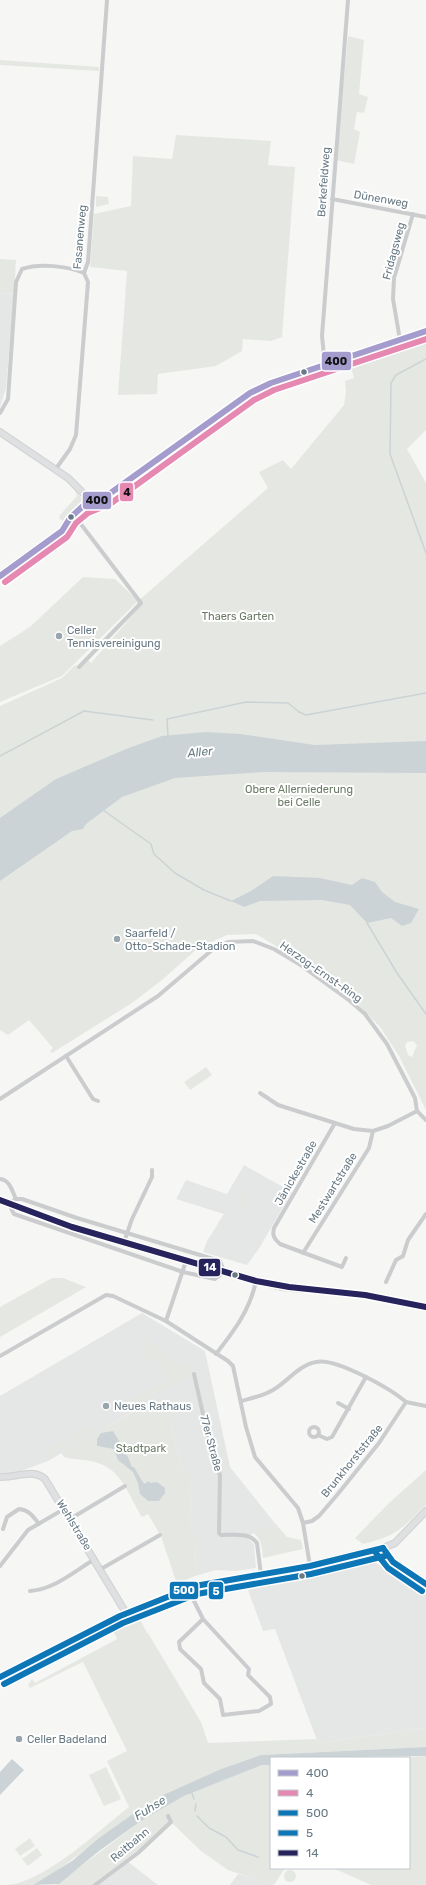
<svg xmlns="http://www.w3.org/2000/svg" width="426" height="1885" viewBox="0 0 426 1885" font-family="Rubik,sans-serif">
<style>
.built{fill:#e5e6e6}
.green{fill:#e5e8e2;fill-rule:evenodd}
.water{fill:#cbd3d6}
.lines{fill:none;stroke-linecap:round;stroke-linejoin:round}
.stream{stroke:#cbd3d6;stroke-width:1.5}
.secondary-casing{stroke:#d3d4d5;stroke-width:8}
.primary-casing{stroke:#d2d3d3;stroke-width:8}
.street{stroke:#cbcccd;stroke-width:4}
.secondary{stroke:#dfe0e1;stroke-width:5.5}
.primary{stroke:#dfe0e1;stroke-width:6}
.bus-1-casing{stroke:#fff;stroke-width:9}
.bus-2-casing{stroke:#fff;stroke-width:9}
.bus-3-casing{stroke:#fff;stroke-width:9}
.bus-4-casing{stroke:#fff;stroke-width:9}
.bus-5-casing{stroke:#fff;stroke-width:9}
.bus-1{stroke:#a49ccd;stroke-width:6}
.bus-2{stroke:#e589b2;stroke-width:6}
.bus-3{stroke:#0d76b6;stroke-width:6}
.bus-4{stroke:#0d76b6;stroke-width:6}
.bus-5{stroke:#27235c;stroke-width:6}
.bus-dot{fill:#677984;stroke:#fff;stroke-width:1.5}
.poi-dot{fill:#99a5ac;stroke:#fff;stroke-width:1.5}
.labels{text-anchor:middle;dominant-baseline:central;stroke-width:4;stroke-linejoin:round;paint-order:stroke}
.street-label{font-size:11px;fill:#677984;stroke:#fff}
.park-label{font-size:11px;fill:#6b7b66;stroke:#fff}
.poi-label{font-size:11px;fill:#677984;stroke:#fff;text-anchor:start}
.water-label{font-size:12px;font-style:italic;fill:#637a80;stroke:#fff}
.line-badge{stroke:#fff;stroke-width:1.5}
.badge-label{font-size:11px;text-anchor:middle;font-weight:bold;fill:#fff}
.pale-badge-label{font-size:11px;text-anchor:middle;font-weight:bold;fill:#111}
</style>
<rect width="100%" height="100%" fill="#f6f6f5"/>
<g class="built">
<path d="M 0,293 L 14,294 L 6,388 L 0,407 Z"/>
<path d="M 244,1165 L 292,1192 L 260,1247 L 247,1265 L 203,1252 L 207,1241 L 224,1214 L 176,1199 L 186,1180 L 227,1194 Z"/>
<path d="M 142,1313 L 205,1351 L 230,1467 L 274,1522 L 263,1532 L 260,1528 L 247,1538 L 254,1544 L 256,1568 L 235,1571 L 216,1570 L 195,1576 L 196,1539 L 190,1532 L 191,1476 L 181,1467 L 166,1399 L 161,1405 L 154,1399 L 48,1461 L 8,1476 L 0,1475 L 0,1396 Z"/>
<path d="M 369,1559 L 426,1592 L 426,1728 L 318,1743 L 275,1629 L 263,1631 L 244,1579 Z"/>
<path d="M 127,1861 L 158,1885 L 95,1885 Z"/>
<path d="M 238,1874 L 270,1883 L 273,1885 L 230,1885 Z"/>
</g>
<g class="green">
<path d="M 348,36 L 364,40 L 359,94 L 368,97 L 364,113 L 357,112 L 354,129 L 360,132 L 354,164 L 336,160 Z"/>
<path d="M 0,60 L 99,67 L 99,71 L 0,65 Z"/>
<path d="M 176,135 L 271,141 L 268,165 L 295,167 L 282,337 L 271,341 L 243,339 L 242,351 L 216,366 L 158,374 L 157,394 L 118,395 L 127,271 L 90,267 L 94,214 L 131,206 L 133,156 L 172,159 Z"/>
<path d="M 96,196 L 108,197 L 109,204 L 96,207 Z"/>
<path d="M 0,259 L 16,260 L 14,294 L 0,293 Z"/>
<path d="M 426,335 L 426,430 L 407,449 L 426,483 L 426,1110 L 399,1056 L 380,1027 L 352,998 L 301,961 L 256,934 L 227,935 L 198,948 L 162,980 L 132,1003 L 52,1053 L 50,1051 L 53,1048 L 29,1020 L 8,1035 L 0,1030 L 0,706 L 62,678 L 75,665 L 81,668 L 88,660 L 91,663 L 137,610 L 137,602 L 62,676 L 0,702 L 0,646 L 30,627 L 83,577 L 115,579 L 138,601 L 268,488 L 259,472 L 283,460 L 291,469 L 344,405 L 346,392 L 345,381 L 354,378 L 349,361 ZM 413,1041 L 417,1045 L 412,1057 L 408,1055 L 405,1046 L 407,1042 Z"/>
<path d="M 75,491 L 83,499 L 82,504 L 63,521 L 59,518 L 60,515 L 77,496 Z"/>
<path d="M 206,1067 L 212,1075 L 190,1090 L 184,1082 Z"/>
<path d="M 244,1188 L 252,1192 L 244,1206 L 236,1201 Z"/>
<path d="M 52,1278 L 63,1278 L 86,1287 L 0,1337 L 0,1307 Z"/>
<path d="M 145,1338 L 149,1340 L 147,1343 L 153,1347 L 155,1344 L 159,1346 L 157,1350 L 163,1353 L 166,1350 L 169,1352 L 167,1355 L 186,1368 L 189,1365 L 194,1369 L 192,1373 L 123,1413 L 122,1409 L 128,1406 L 128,1402 L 168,1380 L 156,1360 L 152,1362 L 151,1359 L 142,1362 L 143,1339 Z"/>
<path d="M 155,1399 L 161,1404 L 166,1399 L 181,1467 L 191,1476 L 190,1532 L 196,1539 L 195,1576 L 177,1584 L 161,1536 L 148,1514 L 142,1517 C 129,1497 123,1471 98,1463 C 87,1459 75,1460 64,1457 L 61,1453 Z"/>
<path d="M 90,1425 L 93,1430 L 86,1434 L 84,1431 L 80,1434 L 81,1437 L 74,1441 L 72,1438 L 65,1442 L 67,1445 L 47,1457 L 44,1452 Z"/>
<path d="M 426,1470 L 426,1505 C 402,1528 397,1536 363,1544 L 355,1538 L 388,1504 Z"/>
<path d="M 274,1522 L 287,1537 L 301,1540 L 303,1549 L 263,1558 C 262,1548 262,1539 253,1533 L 260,1528 L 263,1531 Z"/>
<path d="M 139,1617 L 147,1633 L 148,1633 L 201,1722 L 208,1743 L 316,1739 L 318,1743 L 426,1728 L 426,1747 L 261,1755 L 221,1769 L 163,1795 L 133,1814 L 50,1876 L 33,1885 L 7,1885 C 45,1882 98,1831 129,1807 L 107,1761 L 127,1751 L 83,1662 L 30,1688 L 28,1685 L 32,1679 L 35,1683 L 117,1639 L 113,1630 L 42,1665 L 43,1668 L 40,1669 L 37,1665 L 78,1643 L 118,1624 Z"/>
<path d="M 33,1667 L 34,1671 L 26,1678 L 24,1675 L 0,1687 Z"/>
<path d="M 426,1756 L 426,1885 L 371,1885 L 333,1868 L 409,1868 L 409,1758 L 397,1758 Z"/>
<path d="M 262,1765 L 271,1765 L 271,1868 L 285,1868 L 274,1885 L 228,1870 L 201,1851 L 171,1822 L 127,1861 L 95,1885 L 56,1885 L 141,1821 L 184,1796 Z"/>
<path d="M 106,1767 L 121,1799 L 104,1806 L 89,1775 Z"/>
<path d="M 30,1838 L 35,1846 L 20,1856 L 15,1849 Z"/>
<path d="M 37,1848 L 42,1855 L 28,1866 L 22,1859 Z"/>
<circle cx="290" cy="1876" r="6"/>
</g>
<g class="water">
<path d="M 206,732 L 240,734 L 315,745 L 426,741 L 426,773 L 264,772 L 175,778 L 122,797 L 86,824 L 83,829 L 72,831 L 0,881 L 0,818 L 56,779 L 126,749 L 162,736 Z"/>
<path d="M 273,876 L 320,878 L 352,885 L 362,878 L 375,882 L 382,892 L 395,902 L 419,909 L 411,923 L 402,926 L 391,918 L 367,923 L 350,905 L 322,900 L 260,901 L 244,907 L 231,901 L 251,891 Z"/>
<path d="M 113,1431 L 124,1449 L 125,1455 L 127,1455 L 132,1467 L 134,1467 L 144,1484 L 149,1481 L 150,1483 L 157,1482 L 165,1488 L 165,1493 L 159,1501 L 148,1501 L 140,1494 L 138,1483 L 133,1472 L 118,1460 L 114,1449 L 97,1446 L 97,1439 L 101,1433 Z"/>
<path d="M 426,1747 L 426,1756 L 271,1758 L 271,1765 L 262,1765 L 184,1796 L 141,1821 L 99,1851 L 59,1884 L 33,1885 L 72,1861 L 99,1838 L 133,1814 L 163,1795 L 221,1769 L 261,1755 Z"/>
<path d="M 12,1759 L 24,1770 L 0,1795 L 0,1772 Z"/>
</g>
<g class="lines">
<g class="stream">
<path d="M 426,359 L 396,375 L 391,383 L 390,454 L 426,553"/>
<path d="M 168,736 L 167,719 L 246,702 L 288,703 L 299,712 L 306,715 L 426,693"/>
<path d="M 0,756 L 84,711 L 153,720"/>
<path d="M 103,810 L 151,844 L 154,854 L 175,873 L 204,890 L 231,901"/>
<path d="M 367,923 L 397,973 L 426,1014"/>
<path d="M 191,1791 L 194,1799"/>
<path d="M 195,1811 L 196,1804"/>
<path d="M 197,1816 L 209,1828 L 226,1837 L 238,1850 L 258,1857"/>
</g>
<defs>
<g id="secondary">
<path d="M 0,432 L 68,478 L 87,497 L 93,500"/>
<path d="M 93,500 L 105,497 L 250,393 L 271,383 L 426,331"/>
<path d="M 0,576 L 87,512 L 93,500"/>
<path d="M 0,1477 C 16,1478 32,1468 45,1479 L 126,1613"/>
<path d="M 383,1548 L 393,1562 L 426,1584"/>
<path d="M 0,1677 L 120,1616 L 195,1586 L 310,1566 L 383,1548 L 395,1543 L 426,1511"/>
</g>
<path id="primary" d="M 0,1200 L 72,1227 L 224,1272 L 281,1287 L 301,1289"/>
</defs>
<use href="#secondary" class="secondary-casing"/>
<use href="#primary" class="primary-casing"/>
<g class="street">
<path d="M 332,199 L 426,217"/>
<path d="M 400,340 L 393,299 L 394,278 L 413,214"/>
<path d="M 325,365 L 322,336 L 348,0"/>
<path d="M 0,413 L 8,399 L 16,282 L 22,269 C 40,263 67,266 84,273"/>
<path d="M 55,470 L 70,449 L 76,435 L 88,282 L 84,273 L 88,262 L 107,0"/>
<path d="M 77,519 L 141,603 L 79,667"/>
<path d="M 66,1056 L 93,1099 L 98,1101"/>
<path d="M 260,1093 L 278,1105 L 354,1129 L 373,1131 L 388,1126 L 417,1111"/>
<path d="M 0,1099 L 158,996 L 212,950 L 228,942 L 253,941 L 274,949 L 299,964 L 350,1001 L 365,1014 L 387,1044 L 415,1098 L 417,1111 L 426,1120"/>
<path d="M 335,1123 L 274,1228 C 272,1235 274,1239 280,1244 L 342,1267 L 346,1258"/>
<path d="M 0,1179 C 10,1180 12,1191 16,1199"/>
<path d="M 16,1199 L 22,1199 L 77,1218 L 220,1261 L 224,1272 L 215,1279 L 183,1272 L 14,1214 L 9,1204 Z"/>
<path d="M 124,1242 L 132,1219 L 152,1177 L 152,1170"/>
<path d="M 303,1253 L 369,1148 L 373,1131"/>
<path d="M 386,1282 L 396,1260 L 403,1256 L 408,1240 L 426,1214"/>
<path d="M 166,1321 L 186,1261"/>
<path d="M 216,1354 C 234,1331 250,1310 256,1281"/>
<path d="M 0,1356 L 106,1295 L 113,1296 L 166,1321 L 228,1361 L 233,1366 L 246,1427 L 255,1457 L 298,1508 L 303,1523 L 310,1566"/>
<path d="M 194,1374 L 214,1463 L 220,1475 L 219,1533 L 221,1535 C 233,1535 249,1532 257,1543 L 261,1575"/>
<path d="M 241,1401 C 252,1398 263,1396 273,1390 C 287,1382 299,1365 316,1362 C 335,1357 391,1389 406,1402 L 379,1443 L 337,1495 L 319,1516 L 312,1521 L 303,1523"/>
<path d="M 406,1402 L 426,1406"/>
<path d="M 338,1403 L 349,1409"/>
<circle cx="314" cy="1432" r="5"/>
<path d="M 318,1435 L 327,1439 L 332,1437 L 366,1377"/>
<path d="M 70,1519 L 125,1486"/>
<path d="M 3,1529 L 7,1517 L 19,1509 C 29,1510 33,1516 39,1524"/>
<path d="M 0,1566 L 28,1530 L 64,1509"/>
<path d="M 101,1569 L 160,1535"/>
<path d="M 188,1589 L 203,1619 L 249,1669 L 248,1675 L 270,1697 L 271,1704 L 259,1711 L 223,1715 L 220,1699 L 204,1683 L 201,1669 L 180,1649 L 179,1642 L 203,1619"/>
<path d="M 30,1591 C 55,1589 73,1572 95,1559"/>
<path d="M 95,1885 L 138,1853 L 171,1822 L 168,1816"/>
</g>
<use href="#secondary" class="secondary"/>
<use href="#primary" class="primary"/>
<defs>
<path id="bus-1" d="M 0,576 L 62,531 L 70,518 L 83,506 L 105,497 L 250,393 L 271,383 L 426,331"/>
<path id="bus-2" d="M 5,582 L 67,537 L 76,523 L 88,513 L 110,504 L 254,400 L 274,390 L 426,339"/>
<g id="bus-3">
<path d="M 383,1548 L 393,1562 L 426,1584"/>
<path d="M 0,1677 L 120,1616 L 195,1586 L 310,1566 L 383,1548"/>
</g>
<g id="bus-4">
<path d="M 376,1553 L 388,1568 L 422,1591"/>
<path d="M 4,1684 L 123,1623 L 197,1594 L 311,1574 L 385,1556"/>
</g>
<path id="bus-5" d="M 0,1200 L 72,1227 L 256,1281 L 289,1287 L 365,1295 L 426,1307"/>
</defs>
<use href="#bus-1" class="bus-1-casing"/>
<use href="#bus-2" class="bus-2-casing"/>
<use href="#bus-3" class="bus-3-casing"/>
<use href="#bus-4" class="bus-4-casing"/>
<use href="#bus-5" class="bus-5-casing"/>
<use href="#bus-1" class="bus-1"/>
<use href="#bus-2" class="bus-2"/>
<use href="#bus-3" class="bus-3"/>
<use href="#bus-4" class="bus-4"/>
<use href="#bus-5" class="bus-5"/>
</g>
<g class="bus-dot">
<circle cx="304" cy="372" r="3.5"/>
<circle cx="71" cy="517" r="3.5"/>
<circle cx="235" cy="1275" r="3.5"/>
<circle cx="302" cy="1576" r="3.5"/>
</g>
<g class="poi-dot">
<circle cx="59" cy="636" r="4"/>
<circle cx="117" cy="939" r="4"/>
<circle cx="106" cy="1406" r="4"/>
<circle cx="19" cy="1739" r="4"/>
</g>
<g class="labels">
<g class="street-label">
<text transform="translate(324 182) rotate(-86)">Berkefeldweg</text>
<text transform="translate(381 199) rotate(10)">Dünenweg</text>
<text transform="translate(80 237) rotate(-85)">Fasanenweg</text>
<text transform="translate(394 251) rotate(-75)">Fridagsweg</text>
<text transform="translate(321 972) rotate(35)">Herzog-Ernst-Ring</text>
<text transform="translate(296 1173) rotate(-60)">Jänickestraße</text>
<text transform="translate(333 1188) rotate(-58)">Mestwartstraße</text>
<text transform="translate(211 1443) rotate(75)">77er Straße</text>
<text transform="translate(352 1461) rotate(-51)">Brunkhorststraße</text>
<text transform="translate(74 1525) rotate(59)">Wehlstraße</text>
<text transform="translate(130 1845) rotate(-40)">Reitbahn</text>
</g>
<g class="park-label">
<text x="238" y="616">Thaers Garten</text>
<text x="299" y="789">Obere Allerniederung<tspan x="299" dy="13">bei Celle</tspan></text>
<text x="141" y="1448">Stadtpark</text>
</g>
<g class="poi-label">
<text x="67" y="630">Celler<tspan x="67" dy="13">Tennisvereinigung</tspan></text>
<text x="125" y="933">Saarfeld /<tspan x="125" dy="13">Otto-Schade-Stadion</tspan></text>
<text x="114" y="1406">Neues Rathaus</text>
<text x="27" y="1739">Celler Badeland</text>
</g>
<g class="water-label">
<text transform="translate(200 752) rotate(-6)">Aller</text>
<text transform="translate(150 1808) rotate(-32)">Fuhse</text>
</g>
</g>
<g class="line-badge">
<rect x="321" y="351" width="31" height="20" rx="4" fill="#a49ccd"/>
<rect x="119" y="482" width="15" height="20" rx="4" fill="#e589b2"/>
<rect x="82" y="491" width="30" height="19" rx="4" fill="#a49ccd"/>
<rect x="198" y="1258" width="23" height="19" rx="4" fill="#27235c"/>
<rect x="169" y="1581" width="30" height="19" rx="4" fill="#0d76b6"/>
<rect x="208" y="1581" width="16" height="19" rx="4" fill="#0d76b6"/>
</g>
<g class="badge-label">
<text x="210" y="1271">14</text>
<text x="184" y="1594">500</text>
<text x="216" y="1595">5</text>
</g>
<g class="pale-badge-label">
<text x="336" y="365">400</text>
<text x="127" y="496">4</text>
<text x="97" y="504">400</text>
</g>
<rect x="270" y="1757" width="140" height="112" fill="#ffffff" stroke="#c2c9ce"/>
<rect x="278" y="1770" width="20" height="6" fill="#a49ccd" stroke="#c2c9ce"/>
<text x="306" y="1777" font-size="12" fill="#677984">400</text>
<rect x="278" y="1790" width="20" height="6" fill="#e589b2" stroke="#c2c9ce"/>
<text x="306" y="1797" font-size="12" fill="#677984">4</text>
<rect x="278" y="1810" width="20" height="6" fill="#0d76b6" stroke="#c2c9ce"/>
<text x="306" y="1817" font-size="12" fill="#677984">500</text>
<rect x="278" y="1830" width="20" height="6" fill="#0d76b6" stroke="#c2c9ce"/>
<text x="306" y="1837" font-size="12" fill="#677984">5</text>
<rect x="278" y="1850" width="20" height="6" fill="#27235c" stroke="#c2c9ce"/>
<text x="306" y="1857" font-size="12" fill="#677984">14</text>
</svg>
